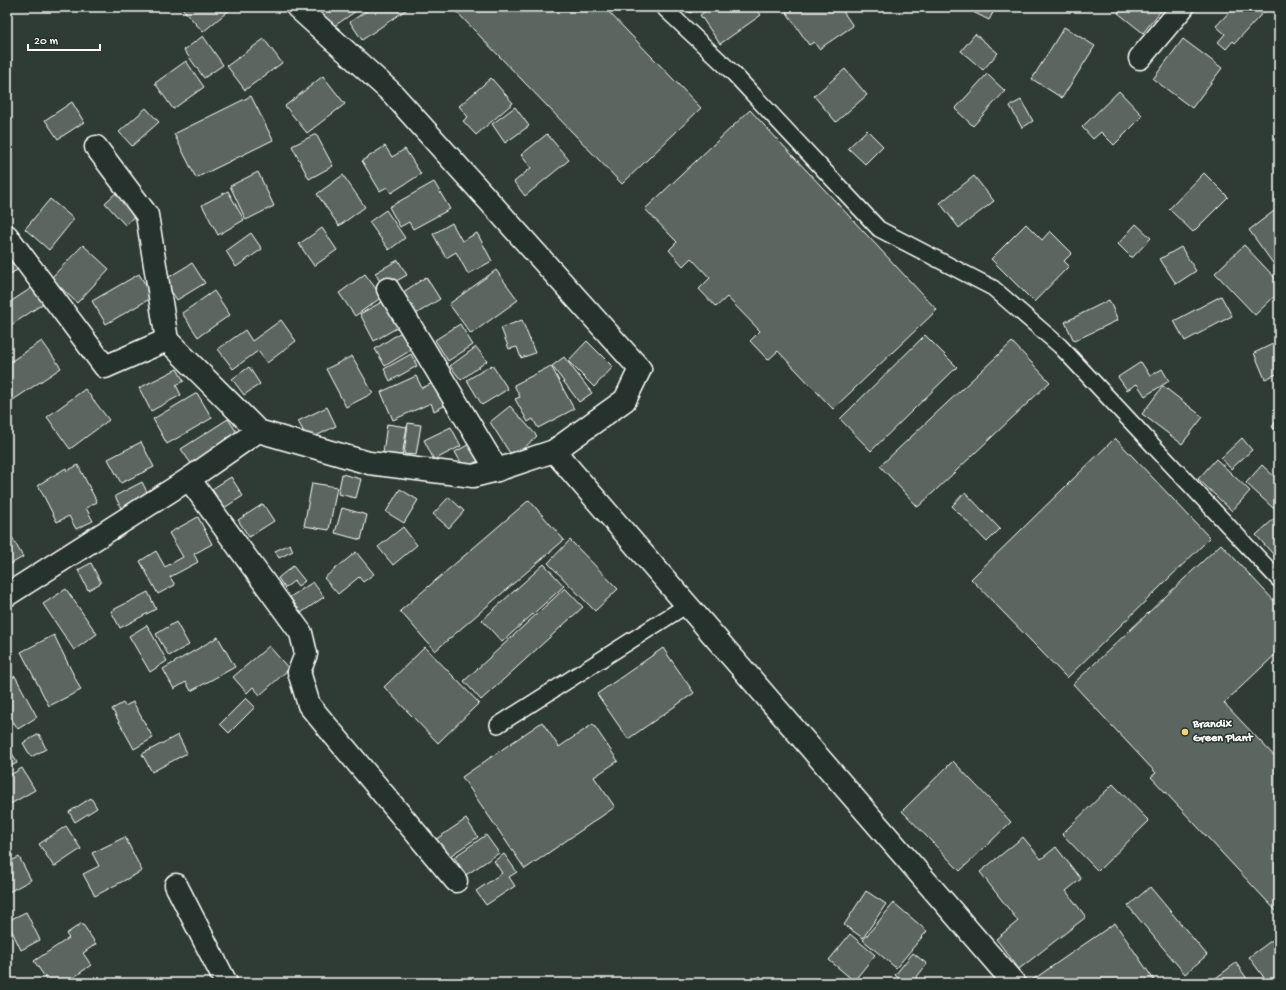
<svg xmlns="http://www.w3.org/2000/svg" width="1286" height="990" viewBox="0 0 1286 990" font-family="'Gochi Hand',sans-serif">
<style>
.building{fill:#5b6661;stroke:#fff}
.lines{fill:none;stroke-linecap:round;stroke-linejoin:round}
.lane-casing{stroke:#fff;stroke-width:18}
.street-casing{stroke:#fff;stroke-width:25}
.lane{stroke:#26332d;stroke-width:15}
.street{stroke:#26332d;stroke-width:22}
.poi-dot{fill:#ffd166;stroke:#26332d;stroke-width:1.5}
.labels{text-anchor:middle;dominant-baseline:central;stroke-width:3;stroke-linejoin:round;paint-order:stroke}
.poi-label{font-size:12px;font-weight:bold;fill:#fff;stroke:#26332d;text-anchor:start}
</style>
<rect width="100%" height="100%" fill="#2f3b35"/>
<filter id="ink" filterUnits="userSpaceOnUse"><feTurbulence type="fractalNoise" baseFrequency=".025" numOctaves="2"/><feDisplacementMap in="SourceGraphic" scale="8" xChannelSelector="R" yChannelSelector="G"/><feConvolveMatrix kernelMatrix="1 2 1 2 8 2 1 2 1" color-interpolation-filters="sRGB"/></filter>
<g filter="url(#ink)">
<g class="building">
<path d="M 183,7 L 233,7 L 203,32 L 182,8 Z"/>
<path d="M 326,7 L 362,7 L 330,29 L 318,12 Z"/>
<path d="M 372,7 L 410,7 L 362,40 L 350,22 Z"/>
<path d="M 452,7 L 604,7 L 701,108 L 622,184 Z"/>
<path d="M 687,7 L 700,7 L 690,13 Z"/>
<path d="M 711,7 L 755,7 L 761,15 L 720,44 L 700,15 Z"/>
<path d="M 783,7 L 840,7 L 853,26 L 819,49 L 814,42 L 809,45 Z"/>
<path d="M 970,7 L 996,7 L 989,20 L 969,10 Z"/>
<path d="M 1122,7 L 1164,7 L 1143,33 L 1118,13 Z"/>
<path d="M 1234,7 L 1268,7 L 1235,43 L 1233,41 L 1226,49 L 1218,42 L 1225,34 L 1216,26 Z"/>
<path d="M 1064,27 L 1095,46 L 1062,98 L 1032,79 Z"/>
<path d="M 975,34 L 998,53 L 983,70 L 961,51 Z"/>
<path d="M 203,36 L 223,65 L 204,78 L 184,50 Z"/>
<path d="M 264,39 L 282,63 L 245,90 L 227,66 Z"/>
<path d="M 1183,39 L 1222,68 L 1192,108 L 1153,79 Z"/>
<path d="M 186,61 L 204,87 L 173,109 L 155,83 Z"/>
<path d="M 845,69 L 867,95 L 836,122 L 814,96 Z"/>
<path d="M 987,74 L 1005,91 L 973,126 L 955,109 Z"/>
<path d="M 323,76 L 345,104 L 307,133 L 285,106 Z"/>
<path d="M 491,78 L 513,103 L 476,135 L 463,121 L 468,117 L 459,106 Z"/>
<path d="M 1119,91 L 1143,116 L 1114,145 L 1101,132 L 1093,139 L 1082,127 Z"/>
<path d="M 251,96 L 273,140 L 196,178 L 174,134 Z"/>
<path d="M 1021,100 L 1033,121 L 1022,128 L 1010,106 Z"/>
<path d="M 72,102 L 84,122 L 58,139 L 45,120 Z"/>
<path d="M 515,107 L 529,126 L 505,143 L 492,124 Z"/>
<path d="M 146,108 L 159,122 L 132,146 L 119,132 Z"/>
<path d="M 750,110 L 937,310 L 833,409 L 778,351 L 768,360 L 750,341 L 760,331 L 727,297 L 716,307 L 699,289 L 710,278 L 691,258 L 683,266 L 669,250 L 677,242 L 645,209 Z"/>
<path d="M 867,130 L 883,146 L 865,164 L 848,148 Z"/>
<path d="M 316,134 L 333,166 L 309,179 L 292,146 Z"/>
<path d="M 547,134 L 569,160 L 525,196 L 514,182 L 531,168 L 521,155 Z"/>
<path d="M 385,146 L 392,157 L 405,149 L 421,174 L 391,193 L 387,187 L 380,191 L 362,161 Z"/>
<path d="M 258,172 L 274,206 L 246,220 L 230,186 Z"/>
<path d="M 1204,173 L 1228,197 L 1193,232 L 1169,209 Z"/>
<path d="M 343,175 L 365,207 L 339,226 L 317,194 Z"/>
<path d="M 974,176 L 994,201 L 959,228 L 940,203 Z"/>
<path d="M 434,182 L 450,209 L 413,229 L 409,222 L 400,227 L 389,207 Z"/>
<path d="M 119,190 L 139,212 L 125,225 L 105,203 Z"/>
<path d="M 228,191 L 244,220 L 218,235 L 202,205 Z"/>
<path d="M 50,199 L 74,219 L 49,250 L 25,229 Z"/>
<path d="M 386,210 L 405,238 L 389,250 L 369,222 Z"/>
<path d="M 1274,211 L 1279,218 L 1279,264 L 1275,266 L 1249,230 Z"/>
<path d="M 452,223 L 462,241 L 477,233 L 492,261 L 468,274 L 456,252 L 446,258 L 433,234 Z"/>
<path d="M 1026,224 L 1042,240 L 1050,231 L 1072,253 L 1064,261 L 1069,266 L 1034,302 L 991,259 Z"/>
<path d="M 1136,224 L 1151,238 L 1132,258 L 1118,244 Z"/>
<path d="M 322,228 L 337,250 L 314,266 L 299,244 Z"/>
<path d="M 251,233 L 262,249 L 236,267 L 226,251 Z"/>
<path d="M 7,242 L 22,267 L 7,276 Z"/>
<path d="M 83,245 L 109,269 L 77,303 L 51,278 Z"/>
<path d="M 1244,245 L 1279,282 L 1279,292 L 1255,315 L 1215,273 Z"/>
<path d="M 1181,247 L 1196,271 L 1176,284 L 1160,259 Z"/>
<path d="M 398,260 L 407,275 L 384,288 L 375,273 Z"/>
<path d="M 192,263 L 205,283 L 177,300 L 164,280 Z"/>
<path d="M 496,270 L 518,300 L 471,334 L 449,304 Z"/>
<path d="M 139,274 L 153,297 L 106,324 L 92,301 Z"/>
<path d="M 365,274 L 382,297 L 355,316 L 339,293 Z"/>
<path d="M 426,277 L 440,299 L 408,319 L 394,298 Z"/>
<path d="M 33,287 L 44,303 L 7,328 L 7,304 Z"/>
<path d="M 214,291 L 230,315 L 198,337 L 182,313 Z"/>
<path d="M 1221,296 L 1232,316 L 1185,341 L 1174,321 Z"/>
<path d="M 387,299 L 402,325 L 374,341 L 360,314 Z"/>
<path d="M 1109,300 L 1118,320 L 1074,341 L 1065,322 Z"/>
<path d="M 281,320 L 296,341 L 267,363 L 258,351 L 233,369 L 218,349 L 245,330 L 252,341 Z"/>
<path d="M 522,320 L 535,353 L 521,358 L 517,347 L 509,349 L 501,328 Z"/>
<path d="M 460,324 L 473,345 L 448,361 L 435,340 Z"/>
<path d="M 401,332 L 411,350 L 385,366 L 375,349 Z"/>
<path d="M 925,335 L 957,367 L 871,451 L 840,419 Z"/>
<path d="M 42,341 L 61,368 L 10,402 L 7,398 L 7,364 Z"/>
<path d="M 587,341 L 613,367 L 594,387 L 568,361 Z"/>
<path d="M 1279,341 L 1279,373 L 1265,379 L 1254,353 Z"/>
<path d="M 1012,342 L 1050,382 L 918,507 L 880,466 Z"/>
<path d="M 476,347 L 487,361 L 461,380 L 450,366 Z"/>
<path d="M 411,354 L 417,366 L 390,381 L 384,369 Z"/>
<path d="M 352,356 L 373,393 L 346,407 L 326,369 Z"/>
<path d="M 564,357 L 592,393 L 579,402 L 552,366 Z"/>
<path d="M 1141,362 L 1150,376 L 1162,369 L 1169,381 L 1145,396 L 1137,384 L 1127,390 L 1118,377 Z"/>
<path d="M 492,365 L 508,389 L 482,405 L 467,380 Z"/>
<path d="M 551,366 L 574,409 L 538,428 L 533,419 L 528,422 L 515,399 L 520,397 L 514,385 Z"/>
<path d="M 249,367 L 260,384 L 244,395 L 232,379 Z"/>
<path d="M 177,369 L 184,381 L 176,385 L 181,395 L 151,411 L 139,388 Z"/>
<path d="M 416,376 L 422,388 L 435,382 L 446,405 L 434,411 L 431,403 L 393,420 L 381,392 Z"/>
<path d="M 1163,386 L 1203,417 L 1182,444 L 1142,414 Z"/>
<path d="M 85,389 L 109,420 L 70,449 L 47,417 Z"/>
<path d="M 197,393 L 212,418 L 167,444 L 153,419 Z"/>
<path d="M 510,406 L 537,436 L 513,458 L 490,422 Z"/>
<path d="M 327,407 L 336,426 L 308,440 L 298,421 Z"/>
<path d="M 1279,417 L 1279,431 L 1272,427 Z"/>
<path d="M 228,419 L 240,437 L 194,468 L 181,449 Z"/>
<path d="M 408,423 L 421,425 L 416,455 L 404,454 Z"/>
<path d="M 387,424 L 407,427 L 402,456 L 383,453 Z"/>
<path d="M 451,427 L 461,446 L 434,460 L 424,440 Z"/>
<path d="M 1115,438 L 1210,538 L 1067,678 L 971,579 Z"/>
<path d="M 1242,438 L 1252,450 L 1231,469 L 1221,458 Z"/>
<path d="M 141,442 L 154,467 L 121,483 L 108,459 Z"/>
<path d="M 473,442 L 482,459 L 464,468 L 455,452 Z"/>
<path d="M 1216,459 L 1250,491 L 1232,511 L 1198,479 Z"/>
<path d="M 78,465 L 97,502 L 86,508 L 93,521 L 76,529 L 69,516 L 57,522 L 38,485 L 66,468 L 67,471 Z"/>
<path d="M 1262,465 L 1279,481 L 1279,502 L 1273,508 L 1246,483 Z"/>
<path d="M 342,474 L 361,479 L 356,498 L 338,494 Z"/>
<path d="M 231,477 L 243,496 L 224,508 L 212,489 Z"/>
<path d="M 142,482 L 151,500 L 124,514 L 115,496 Z"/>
<path d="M 312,483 L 337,487 L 329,530 L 304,526 Z"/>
<path d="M 400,489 L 418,500 L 404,523 L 386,512 Z"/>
<path d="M 965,492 L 1000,529 L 987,542 L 952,506 Z"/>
<path d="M 449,497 L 464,511 L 449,528 L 433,514 Z"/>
<path d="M 529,500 L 564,540 L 435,651 L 400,611 Z"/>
<path d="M 263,504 L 274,521 L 249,537 L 238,520 Z"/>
<path d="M 342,508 L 367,515 L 361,540 L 335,533 Z"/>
<path d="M 198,517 L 212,544 L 194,554 L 198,562 L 170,577 L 175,585 L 158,594 L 140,561 L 156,551 L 165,567 L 183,557 L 169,533 Z"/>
<path d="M 1276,517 L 1279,520 L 1279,561 L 1256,535 Z"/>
<path d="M 403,527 L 417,545 L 393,565 L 378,547 Z"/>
<path d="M 7,528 L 23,557 L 7,566 Z"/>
<path d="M 570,540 L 618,589 L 595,611 L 548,563 Z"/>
<path d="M 290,544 L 293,551 L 279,558 L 275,551 Z"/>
<path d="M 1221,544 L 1279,606 L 1279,651 L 1224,703 L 1279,761 L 1279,914 L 1151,777 L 1156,773 L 1073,684 Z"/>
<path d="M 356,552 L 374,574 L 363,582 L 359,577 L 338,594 L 324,578 Z"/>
<path d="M 91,563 L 101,583 L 88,590 L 78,570 Z"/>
<path d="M 544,564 L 564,586 L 502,642 L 482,620 Z"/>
<path d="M 293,566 L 305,581 L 298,586 L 294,581 L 285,588 L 278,578 Z"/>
<path d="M 313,582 L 324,597 L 301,613 L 290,597 Z"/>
<path d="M 565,588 L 583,607 L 481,700 L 464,681 Z"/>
<path d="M 66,589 L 97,634 L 74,650 L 43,604 Z"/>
<path d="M 148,592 L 156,609 L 120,628 L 111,611 Z"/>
<path d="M 176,622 L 189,645 L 169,656 L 156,634 Z"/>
<path d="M 147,625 L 167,661 L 150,672 L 129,636 Z"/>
<path d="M 54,635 L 81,690 L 49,706 L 21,652 Z"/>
<path d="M 218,637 L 235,667 L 191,691 L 186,682 L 174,689 L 163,669 Z"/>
<path d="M 269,646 L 289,669 L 260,695 L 253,687 L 247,693 L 233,677 Z"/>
<path d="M 425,647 L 479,703 L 438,743 L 384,687 Z"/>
<path d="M 663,648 L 694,693 L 628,739 L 597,694 Z"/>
<path d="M 15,676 L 37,717 L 18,729 L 9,715 L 7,716 L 7,681 Z"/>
<path d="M 246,698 L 255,707 L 229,733 L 220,724 Z"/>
<path d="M 133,702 L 153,738 L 134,749 L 112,709 L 123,703 L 125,706 Z"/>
<path d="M 542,722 L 559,747 L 593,724 L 618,761 L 594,777 L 615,807 L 525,869 L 462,777 Z"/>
<path d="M 39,734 L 46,749 L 31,757 L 23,743 Z"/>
<path d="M 178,735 L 187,753 L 152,772 L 142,754 Z"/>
<path d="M 11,751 L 17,763 L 7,768 L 7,754 Z"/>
<path d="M 953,761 L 1011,822 L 960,871 L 902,811 Z"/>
<path d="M 22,768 L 35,790 L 7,806 L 7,777 Z"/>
<path d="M 1113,784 L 1149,821 L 1098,871 L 1062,834 Z"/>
<path d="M 91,798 L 97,808 L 75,822 L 69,812 Z"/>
<path d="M 466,819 L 478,837 L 441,862 L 429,844 Z"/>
<path d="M 66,826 L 81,849 L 54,867 L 39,844 Z"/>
<path d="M 486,835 L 499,853 L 466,875 L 454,857 Z"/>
<path d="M 125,837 L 142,871 L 95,896 L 83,874 L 99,866 L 92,853 Z"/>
<path d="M 1023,837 L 1041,859 L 1056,847 L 1081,879 L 1066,891 L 1086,917 L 1019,969 L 996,939 L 1018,921 L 980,872 Z"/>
<path d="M 504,854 L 517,872 L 509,877 L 515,886 L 486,905 L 476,891 L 502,873 L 494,861 Z"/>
<path d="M 19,857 L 31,880 L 7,893 L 7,863 Z"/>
<path d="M 1150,887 L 1207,955 L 1185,974 L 1128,906 Z"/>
<path d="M 866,891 L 886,904 L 863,938 L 844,925 Z"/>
<path d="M 894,903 L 927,931 L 896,968 L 863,940 Z"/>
<path d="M 26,912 L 40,940 L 21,950 L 7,921 Z"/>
<path d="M 82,923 L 96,944 L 83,953 L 91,965 L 66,983 L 49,983 L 34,961 L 69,938 L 66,934 Z"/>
<path d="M 1115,923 L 1156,983 L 1032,983 L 1031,981 Z"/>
<path d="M 850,934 L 875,955 L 854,981 L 829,960 Z"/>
<path d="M 1279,935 L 1279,983 L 1268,983 L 1249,957 Z"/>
<path d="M 913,953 L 927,964 L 912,983 L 904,983 L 895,975 Z"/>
<path d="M 1236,963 L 1250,983 L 1209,983 Z"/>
<path d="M 760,976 L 766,983 L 752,983 Z"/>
</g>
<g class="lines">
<defs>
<g id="lane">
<path d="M 663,7 L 734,74 L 879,229 L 993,288 L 1060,346 L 1279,580"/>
<path d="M 498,725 L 687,605"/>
</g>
<g id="street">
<path d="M 1140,58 L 1183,7"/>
<path d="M 96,147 L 147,215 L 167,340"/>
<path d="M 7,236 L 105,367 L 167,340 L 258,431"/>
<path d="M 388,289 L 497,470"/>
<path d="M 554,451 L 1014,983"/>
<path d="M 189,479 L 301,633 L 306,654 L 299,672 L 309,705 L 456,881"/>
<path d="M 7,595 L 189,479 L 258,431 L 369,463 L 473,476 L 497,470 L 554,451 L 625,400 L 640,369 L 392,93 L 297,7"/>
<path d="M 176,885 L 226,983"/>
</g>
</defs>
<use href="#lane" class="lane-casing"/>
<use href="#street" class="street-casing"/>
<use href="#lane" class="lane"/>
<use href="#street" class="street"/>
</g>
</g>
<circle class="poi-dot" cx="1185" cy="732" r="4"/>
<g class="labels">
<g class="poi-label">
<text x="1193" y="725">Brandix<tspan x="1193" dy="14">Green Plant</tspan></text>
</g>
</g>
<rect width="1286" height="990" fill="none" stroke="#26332d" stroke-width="24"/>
<rect x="12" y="12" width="1262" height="966" fill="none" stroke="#fff" stroke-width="1.5" filter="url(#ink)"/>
<path d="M28 44v6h72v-6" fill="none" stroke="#ffffff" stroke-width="2"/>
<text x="34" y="44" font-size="12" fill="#ffffff" stroke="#26332d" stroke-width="3" paint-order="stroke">20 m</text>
</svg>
